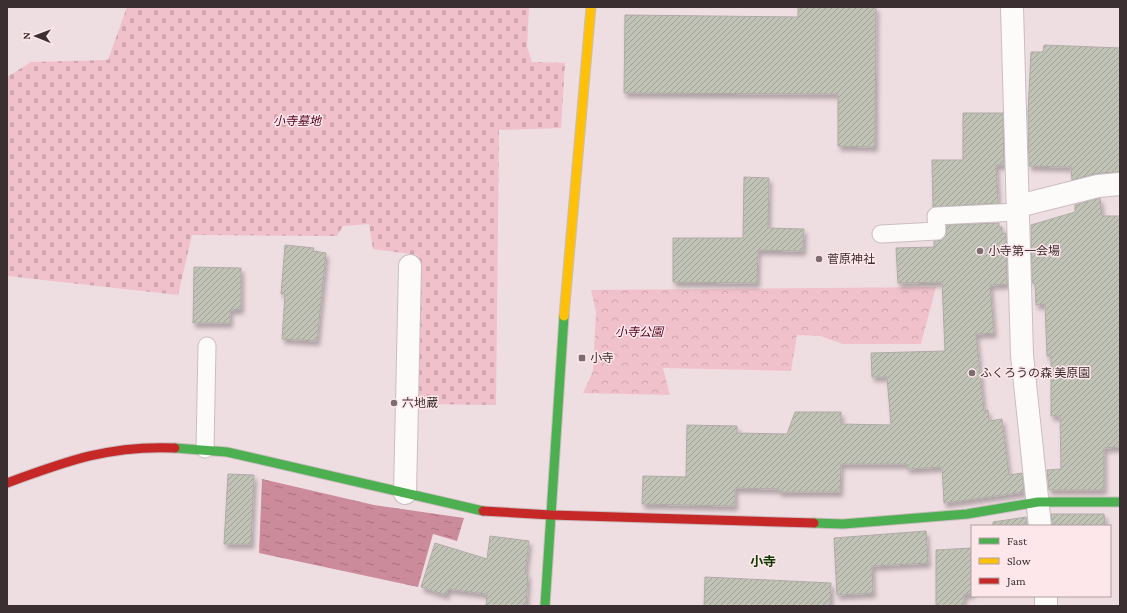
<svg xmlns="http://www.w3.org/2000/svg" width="1127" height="613" viewBox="0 0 1127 613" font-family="'Crimson Pro','Noto Sans JP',serif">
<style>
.forest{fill:url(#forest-crowns)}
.cemetery{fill:url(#cemetery-stones)}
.water{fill:url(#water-ripples)}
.building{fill:url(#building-hatch);stroke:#b0aba8;filter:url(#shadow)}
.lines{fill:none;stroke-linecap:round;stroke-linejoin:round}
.lane-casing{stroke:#cabdc0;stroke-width:19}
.street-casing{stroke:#cabdc0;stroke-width:24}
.fast-casing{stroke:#cabdc0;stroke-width:11}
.slow-casing{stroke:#cabdc0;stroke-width:11}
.jam-casing{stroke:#cabdc0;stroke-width:11}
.lane{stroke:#fdfafa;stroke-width:17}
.street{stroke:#fdfafa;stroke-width:22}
.fast{stroke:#4caf50;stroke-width:9}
.slow{stroke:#ffc107;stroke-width:9}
.jam{stroke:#c62828;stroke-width:9}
.poi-dot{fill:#7a6c6f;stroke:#fee7eb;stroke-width:1.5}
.labels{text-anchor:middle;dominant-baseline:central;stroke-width:3;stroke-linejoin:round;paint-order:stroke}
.park-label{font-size:12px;font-style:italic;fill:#530222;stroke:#fee7eb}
.poi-label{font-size:12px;fill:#3b2f31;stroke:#fee7eb;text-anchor:start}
.neighbourhood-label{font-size:13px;font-weight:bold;fill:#113c00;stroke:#fee7eb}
</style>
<defs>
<pattern id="forest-crowns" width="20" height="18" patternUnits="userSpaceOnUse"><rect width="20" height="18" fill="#f0c1ca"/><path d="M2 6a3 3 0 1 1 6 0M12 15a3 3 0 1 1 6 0" fill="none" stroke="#cfa6ae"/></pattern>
<pattern id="cemetery-stones" width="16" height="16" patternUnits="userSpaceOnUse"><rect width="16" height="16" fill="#f0c1ca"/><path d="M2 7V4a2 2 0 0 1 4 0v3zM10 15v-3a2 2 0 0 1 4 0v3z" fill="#cfa6ae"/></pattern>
<pattern id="water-ripples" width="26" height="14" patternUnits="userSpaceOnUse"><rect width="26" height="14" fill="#cc8b9a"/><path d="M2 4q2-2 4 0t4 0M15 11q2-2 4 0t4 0" fill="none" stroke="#a7727e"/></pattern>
<pattern id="building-hatch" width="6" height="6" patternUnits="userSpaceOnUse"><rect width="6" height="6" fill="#c1c3b7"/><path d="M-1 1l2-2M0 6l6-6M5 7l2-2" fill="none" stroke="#9e9f95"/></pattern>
<filter id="shadow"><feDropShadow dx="2.5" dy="4.5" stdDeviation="2" flood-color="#0004"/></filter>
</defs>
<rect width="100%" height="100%" fill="#efdee1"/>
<path class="forest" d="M 936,287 L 921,344 L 843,344 L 820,336 L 797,335 L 791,371 L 663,368 L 670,395 L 583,393 L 593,371 L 596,312 L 591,290 Z"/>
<path class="cemetery" d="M 127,7 L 529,7 L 527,47 L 532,62 L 565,63 L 561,128 L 499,130 L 496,405 L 415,404 L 417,255 L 373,249 L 369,224 L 343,226 L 337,236 L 192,235 L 178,295 L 7,276 L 7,77 L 31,62 L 108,60 Z"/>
<path class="water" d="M 262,479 L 374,505 L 464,518 L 457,541 L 433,534 L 418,587 L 259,553 Z"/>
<g class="building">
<path d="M 798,7 L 876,7 L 875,147 L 838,146 L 838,94 L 624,93 L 625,15 L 798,17 Z"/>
<path d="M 1044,45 L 1120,48 L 1120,172 L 1098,173 L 1072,180 L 1071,167 L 1029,166 L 1028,112 L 1031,52 L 1043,52 Z"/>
<path d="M 963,113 L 1003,113 L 1004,165 L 996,165 L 998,203 L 933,207 L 932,160 L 963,160 Z"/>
<path d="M 744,177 L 769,178 L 768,228 L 804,229 L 803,251 L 758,250 L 757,283 L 673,282 L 673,238 L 743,238 Z"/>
<path d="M 1100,198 L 1102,216 L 1120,216 L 1120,447 L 1104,448 L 1104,490 L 1049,490 L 1047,470 L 1061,469 L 1060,416 L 1051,416 L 1051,356 L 1047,356 L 1045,304 L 1036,305 L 1035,283 L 1032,283 L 1031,225 L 1075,212 L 1075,205 Z"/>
<path d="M 999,223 L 999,227 L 1002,227 L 1002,234 L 1006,233 L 1007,284 L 990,285 L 994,333 L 976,334 L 984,411 L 988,410 L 989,421 L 1002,419 L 1009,475 L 1022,473 L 1024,492 L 944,503 L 942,467 L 907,469 L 907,464 L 841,464 L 840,492 L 779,492 L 779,489 L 735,488 L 735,506 L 642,504 L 643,476 L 686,477 L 687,425 L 737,426 L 737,433 L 787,434 L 795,412 L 841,412 L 841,424 L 891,425 L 887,377 L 872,377 L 871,353 L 945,351 L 942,282 L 898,283 L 896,248 L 934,247 L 934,241 L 942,240 L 946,236 L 947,225 Z"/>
<path d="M 285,245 L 314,248 L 313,251 L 326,253 L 317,341 L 282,339 L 285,294 L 281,294 Z"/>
<path d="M 194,267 L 241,268 L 241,309 L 230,310 L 230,323 L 193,323 Z"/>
<path d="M 228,474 L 254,475 L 251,544 L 224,544 Z"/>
<path d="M 1051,514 L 1104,514 L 1105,526 L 1052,526 Z"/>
<path d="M 1026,517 L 1027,526 L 993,526 L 993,522 Z"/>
<path d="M 926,531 L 928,563 L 872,566 L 873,593 L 837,595 L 834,538 Z"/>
<path d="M 490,536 L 529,541 L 525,574 L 528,574 L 526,606 L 486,606 L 487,594 L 448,589 L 446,595 L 421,587 L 435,543 L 487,559 Z"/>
<path d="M 972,548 L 972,594 L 964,594 L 964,606 L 936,606 L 936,550 Z"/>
<path d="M 705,577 L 831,583 L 830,606 L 704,606 Z"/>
</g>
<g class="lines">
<defs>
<g id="lane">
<path d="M 881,234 L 937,231 L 936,216 L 1018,212"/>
<path d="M 205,449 L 207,346"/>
</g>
<g id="street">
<path d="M 1012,7 L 1022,355 L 1040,526"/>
<path d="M 1018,206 L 1098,186 L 1120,184"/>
<path d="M 405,493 L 410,266"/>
<path d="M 1046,596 L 1046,606"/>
</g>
<g id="fast">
<path d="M 175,448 L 227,452 L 483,511"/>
<path d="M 814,523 L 843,524 L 967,514 L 1038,502 L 1120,502"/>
<path d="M 545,606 L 564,316"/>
</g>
<path id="slow" d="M 564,316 L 591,7"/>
<g id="jam">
<path d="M 7,483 C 67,461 110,445 175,448"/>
<path d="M 483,511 L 551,515 L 814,523"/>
</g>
</defs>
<use href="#lane" class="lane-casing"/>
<use href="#street" class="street-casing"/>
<use href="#fast" class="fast-casing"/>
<use href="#slow" class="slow-casing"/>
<use href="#jam" class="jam-casing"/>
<use href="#lane" class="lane"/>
<use href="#street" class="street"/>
<use href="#fast" class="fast"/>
<use href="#slow" class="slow"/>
<use href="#jam" class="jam"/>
</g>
<g class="poi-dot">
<circle cx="980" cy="251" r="4"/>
<circle cx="819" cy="259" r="4"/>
<rect x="578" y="354" width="8" height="8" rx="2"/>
<circle cx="972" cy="373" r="4"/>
<circle cx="394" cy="403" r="4"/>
</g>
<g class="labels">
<g class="park-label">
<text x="297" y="121">小寺墓地</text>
<text x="639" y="332">小寺公園</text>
</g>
<g class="poi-label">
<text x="988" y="251">小寺第一会場</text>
<text x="827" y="259">菅原神社</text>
<text x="590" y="358">小寺</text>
<text x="980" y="373">ふくろうの森 美原園</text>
<text x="402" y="403">六地蔵</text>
</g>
<g class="neighbourhood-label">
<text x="763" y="561">小寺</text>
</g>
</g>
<rect width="1127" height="613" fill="none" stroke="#3b2f31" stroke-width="16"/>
<rect x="971" y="525" width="140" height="72" fill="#fee7eb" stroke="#b09da1"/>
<rect x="979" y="538" width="20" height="6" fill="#4caf50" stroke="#b09da1"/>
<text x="1007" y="545" font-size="12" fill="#3b2f31">Fast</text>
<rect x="979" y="558" width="20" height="6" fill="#ffc107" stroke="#b09da1"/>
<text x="1007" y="565" font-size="12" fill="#3b2f31">Slow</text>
<rect x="979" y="578" width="20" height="6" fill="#c62828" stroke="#b09da1"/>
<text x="1007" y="585" font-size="12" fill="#3b2f31">Jam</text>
<g transform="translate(36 36) rotate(271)" stroke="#fee7eb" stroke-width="3" paint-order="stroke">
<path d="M0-3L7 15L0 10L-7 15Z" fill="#3b2f31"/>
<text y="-6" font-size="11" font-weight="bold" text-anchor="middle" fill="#3b2f31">N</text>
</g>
</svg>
